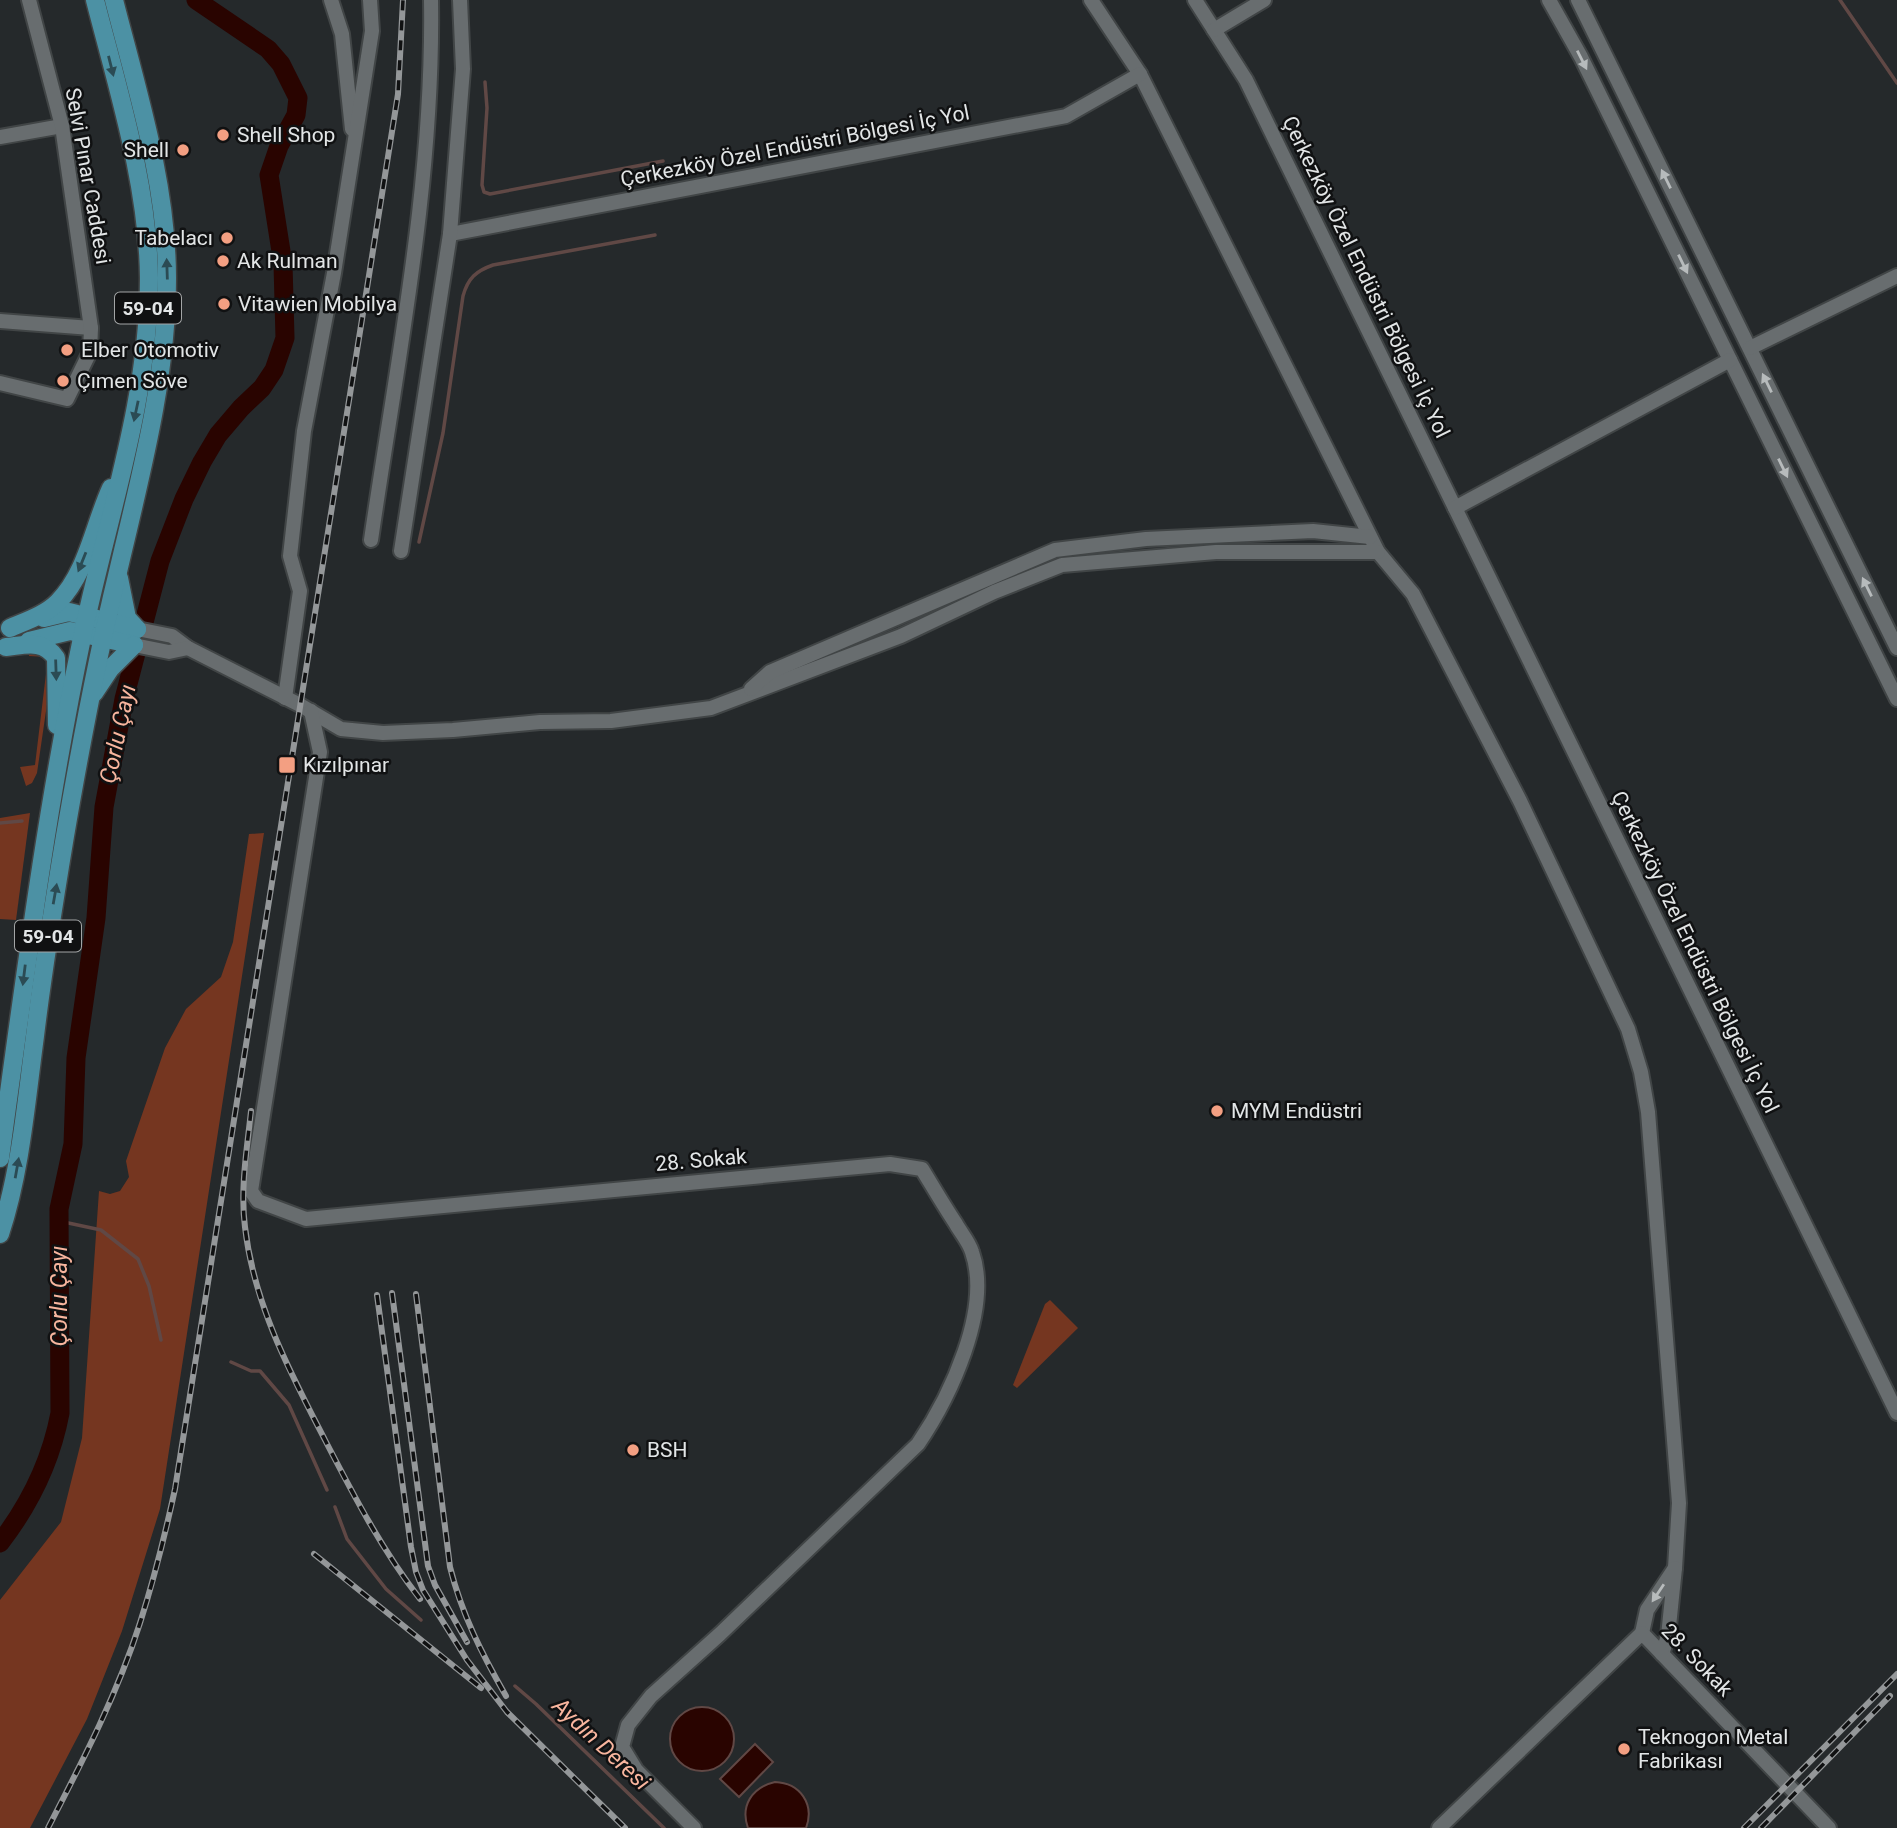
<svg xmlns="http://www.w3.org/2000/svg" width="1897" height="1828" viewBox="0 0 1897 1828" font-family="Roboto,sans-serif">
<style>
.green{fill:#753620}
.water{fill:#290400;stroke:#604845;stroke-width:2}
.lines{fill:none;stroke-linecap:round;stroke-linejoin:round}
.stream{stroke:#604845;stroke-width:3.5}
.river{stroke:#290400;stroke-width:19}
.minor-casing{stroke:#414546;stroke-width:18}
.major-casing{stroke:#414546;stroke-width:21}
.minor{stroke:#686d6f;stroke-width:14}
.major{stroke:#4c91a4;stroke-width:18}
.rail-casing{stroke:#949799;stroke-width:6}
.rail{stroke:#101112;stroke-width:3.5;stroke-dasharray:10;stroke-linecap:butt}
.oneway{fill:#b7bbbc}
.oneway2{fill:#2b4b54}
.poi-dot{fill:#f39f82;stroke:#101112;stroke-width:2.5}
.labels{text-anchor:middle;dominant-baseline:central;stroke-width:5;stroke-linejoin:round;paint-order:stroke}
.shield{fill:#101112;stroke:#a3a5a6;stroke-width:2}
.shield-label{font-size:19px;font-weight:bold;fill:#e2e5e6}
.poi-label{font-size:21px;fill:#e2e5e6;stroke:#101112;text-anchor:start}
.street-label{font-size:21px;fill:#e2e5e6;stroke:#101112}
.water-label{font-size:23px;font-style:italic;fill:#f8b59e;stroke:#101112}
</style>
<rect width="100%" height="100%" fill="#25292b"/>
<g class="green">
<path d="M 29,645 L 54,656 L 37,773 L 32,783 L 26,786 L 20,767 L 35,765 L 48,657 L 29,656 Z"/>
<path d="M 30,813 L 16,920 L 0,919 L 0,818 Z"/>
<path d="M 264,833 L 160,1509 L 122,1631 L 87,1719 L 30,1828 L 0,1828 L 0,1600 L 61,1522 L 82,1438 L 99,1191 L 110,1194 L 120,1191 L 129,1177 L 126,1161 L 165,1048 L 186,1009 L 221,977 L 233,942 L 249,834 Z"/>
<path d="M 1050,1300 L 1078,1328 L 1017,1388 L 1013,1385 L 1045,1304 Z"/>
</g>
<g class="water">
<circle cx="702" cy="1739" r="32"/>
<path d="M 755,1744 L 773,1762 L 739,1797 L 720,1779 Z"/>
<path d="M 775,1782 C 800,1783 815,1804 806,1828 L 748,1828 C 740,1806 752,1787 775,1782 Z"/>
</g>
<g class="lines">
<g class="stream">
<path d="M 1840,0 L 1897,83"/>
<path d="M 485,82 L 487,108 L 482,185 L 484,192 L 490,194 L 663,161"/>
<path d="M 419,542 L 443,433 L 463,296 C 468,278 476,271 493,265 L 655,235"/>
<path d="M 0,823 L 22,821"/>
<path d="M 59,1221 L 101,1230 L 138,1259 L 149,1286 L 161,1340"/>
<path d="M 231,1362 L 251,1371 L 260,1371 L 289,1405 L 327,1490"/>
<path d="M 335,1507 L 347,1539 L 386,1589 L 421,1620"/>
<path d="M 515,1686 L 536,1704 L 664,1828"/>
</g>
<path class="river" d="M 0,1543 C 30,1504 51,1461 60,1413 L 59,1209 L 73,1144 L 76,1058 L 96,918 L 104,807 L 124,699 L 160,561 L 184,499 L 202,462 L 218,435 L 241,408 L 262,388 L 274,370 L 285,338 L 283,264 L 269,175 L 279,146 L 296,115 L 298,98 L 281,64 L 268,49 L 196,0"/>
<defs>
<g id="minor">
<path d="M 331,0 L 342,34 L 352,129"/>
<path d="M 1091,0 L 1140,74 L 1378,552 L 1413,594 L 1520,801 L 1628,1029 L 1641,1072 L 1648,1112 L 1679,1503 L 1675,1568"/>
<path d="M 1195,0 L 1246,80 L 1897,1413"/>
<path d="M 1549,0 L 1581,57 L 1897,699"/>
<path d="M 1578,0 L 1897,648"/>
<path d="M 1214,30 L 1264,0"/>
<path d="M 0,137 L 62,126"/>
<path d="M 450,234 L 1066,116 L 1140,74"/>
<path d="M 0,321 L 91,328"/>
<path d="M 1750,348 L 1897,276"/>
<path d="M 0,383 L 67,399 L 90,352 L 91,328 L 62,126 L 29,0"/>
<path d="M 1455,508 L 1730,360"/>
<path d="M 371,540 C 397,361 434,181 431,0"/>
<path d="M 401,551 L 450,234 L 463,69 L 460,0"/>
<path d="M 137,629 L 172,636 L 188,648 L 300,705 L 341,729 L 383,733 L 453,730 L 540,722 L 611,721 L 711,708 L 901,636 L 994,592 L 1062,565 L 1216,552 L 1378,552"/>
<path d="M 134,645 L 169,652 L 188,648"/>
<path d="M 751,689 L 770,672 L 1055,550 L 1146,539 L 1313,531 L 1370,537"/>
<path d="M 285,698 L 300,591 L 290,556 L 304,431 L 334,273 L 372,31 L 370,0"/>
<path d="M 311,711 L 320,752 L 251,1191 L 258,1201 L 306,1219 L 890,1164 L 922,1169 C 933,1187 944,1206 956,1224 C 961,1233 969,1242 972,1252 C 992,1309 950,1397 918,1444 L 720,1634 L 651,1696 L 628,1725 L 622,1747 L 636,1770 L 694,1828"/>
<path d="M 1642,1633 L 1647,1610 L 1675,1568 L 1668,1636 L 1662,1654"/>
<path d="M 1439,1828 L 1642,1633 L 1829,1828"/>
</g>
<g id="major">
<path d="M 119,578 L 127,618 L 137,629"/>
<path d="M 44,618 L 69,612 L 137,629"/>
<path d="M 10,628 C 26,621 45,615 58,602 C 87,573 94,525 111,488"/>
<path d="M 29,641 L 70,631 L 134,645"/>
<path d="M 6,647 C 26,645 43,639 56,658 L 57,725"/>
<path d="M 94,693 L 110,669 L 134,645"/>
<path d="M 0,1158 C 24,984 46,810 82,638 C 107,518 149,402 149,278 C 148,184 118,90 95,0"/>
<path d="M 0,1234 C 21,1170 26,1102 35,1036 C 43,969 54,902 65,836 C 80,749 96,662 117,576 C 140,477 167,380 167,278 C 167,184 137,90 114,0"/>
</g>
</defs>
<use href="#minor" class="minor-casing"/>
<use href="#major" class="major-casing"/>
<use href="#minor" class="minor"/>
<use href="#major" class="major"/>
<defs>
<g id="rail">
<path d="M 251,1111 C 247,1149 240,1189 245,1227 C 254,1305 290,1372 325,1440 C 354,1496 382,1550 420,1599"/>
<path d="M 392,1293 L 428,1566 L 435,1585 L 467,1642"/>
<path d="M 416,1294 L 450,1567 C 462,1615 482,1654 506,1696"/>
<path d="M 377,1295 L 411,1547 L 416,1572 L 423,1590 L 467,1660 L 507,1712 L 625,1828"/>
<path d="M 314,1554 L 481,1688"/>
<path d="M 48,1828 C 82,1762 117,1695 140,1623 C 154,1579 165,1535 175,1489 L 398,94 L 403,0"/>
<path d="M 1744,1828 L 1897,1674"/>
<path d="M 1761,1828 L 1890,1696"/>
</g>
</defs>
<use href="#rail" class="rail-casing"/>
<use href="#rail" class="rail"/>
</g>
<defs><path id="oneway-solid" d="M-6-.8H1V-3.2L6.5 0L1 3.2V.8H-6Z" transform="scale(1.75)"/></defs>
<g class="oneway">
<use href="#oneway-solid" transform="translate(1582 60) rotate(63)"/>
<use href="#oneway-solid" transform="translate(1666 179) rotate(-116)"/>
<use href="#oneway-solid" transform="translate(1683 264) rotate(64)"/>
<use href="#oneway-solid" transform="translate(1767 383) rotate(-116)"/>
<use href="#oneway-solid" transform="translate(1783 468) rotate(64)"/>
<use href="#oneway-solid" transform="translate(1867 587) rotate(-116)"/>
<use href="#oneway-solid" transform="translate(1658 1593) rotate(124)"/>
</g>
<g class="oneway2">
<use href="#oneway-solid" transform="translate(111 66) rotate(76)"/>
<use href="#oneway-solid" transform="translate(167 269) rotate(-92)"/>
<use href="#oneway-solid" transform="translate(136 411) rotate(102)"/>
<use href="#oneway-solid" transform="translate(82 562) rotate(112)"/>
<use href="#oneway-solid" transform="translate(56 670) rotate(88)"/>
<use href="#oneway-solid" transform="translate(55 894) rotate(-80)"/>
<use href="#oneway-solid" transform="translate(24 975) rotate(97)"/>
<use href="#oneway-solid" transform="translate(17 1168) rotate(-80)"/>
</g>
<g class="poi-dot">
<circle cx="223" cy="135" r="7"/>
<circle cx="183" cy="150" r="7"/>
<circle cx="227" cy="238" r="7"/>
<circle cx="223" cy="261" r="7"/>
<circle cx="224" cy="304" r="7"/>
<circle cx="67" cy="350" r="7"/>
<circle cx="63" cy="381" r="7"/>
<rect x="278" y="756" width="18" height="18" rx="3.5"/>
<circle cx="1217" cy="1111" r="7"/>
<circle cx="633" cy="1450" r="7"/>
<circle cx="1624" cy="1749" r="7"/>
</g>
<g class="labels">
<g class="shield">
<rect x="115" y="292.5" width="66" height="31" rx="5"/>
<rect x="15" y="920.5" width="66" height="31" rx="5"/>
</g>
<g class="shield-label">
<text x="148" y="308">59-04</text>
<text x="48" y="936">59-04</text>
</g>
<g class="poi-label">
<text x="237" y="135">Shell Shop</text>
<text x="169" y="150" text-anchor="end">Shell</text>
<text x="213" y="238" text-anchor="end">Tabelacı</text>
<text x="237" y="261">Ak Rulman</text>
<text x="238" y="304">Vitawien Mobilya</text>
<text x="81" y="350">Elber Otomotiv</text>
<text x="77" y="381">Çımen Söve</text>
<text x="303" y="765">Kızılpınar</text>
<text x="1231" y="1111">MYM Endüstri</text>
<text x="647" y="1450">BSH</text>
<text x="1638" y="1737">Teknogon Metal<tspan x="1638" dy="24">Fabrikası</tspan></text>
</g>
<g class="street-label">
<text transform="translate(795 146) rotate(-11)">Çerkezköy Özel Endüstri Bölgesi İç Yol</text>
<text transform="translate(88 176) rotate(80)">Selvi Pınar Caddesi</text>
<text transform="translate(1366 277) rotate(64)">Çerkezköy Özel Endüstri Bölgesi İç Yol</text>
<text transform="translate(1695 952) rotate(64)">Çerkezköy Özel Endüstri Bölgesi İç Yol</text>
<text transform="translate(701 1160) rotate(-5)">28. Sokak</text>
<text transform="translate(1697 1660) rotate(46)">28. Sokak</text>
</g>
<g class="water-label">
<text transform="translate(118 734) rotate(-78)">Çorlu Çayı</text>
<text transform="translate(59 1296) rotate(-90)">Çorlu Çayı</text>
<text transform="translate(601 1744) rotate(43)">Aydın Deresi</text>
</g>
</g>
</svg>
